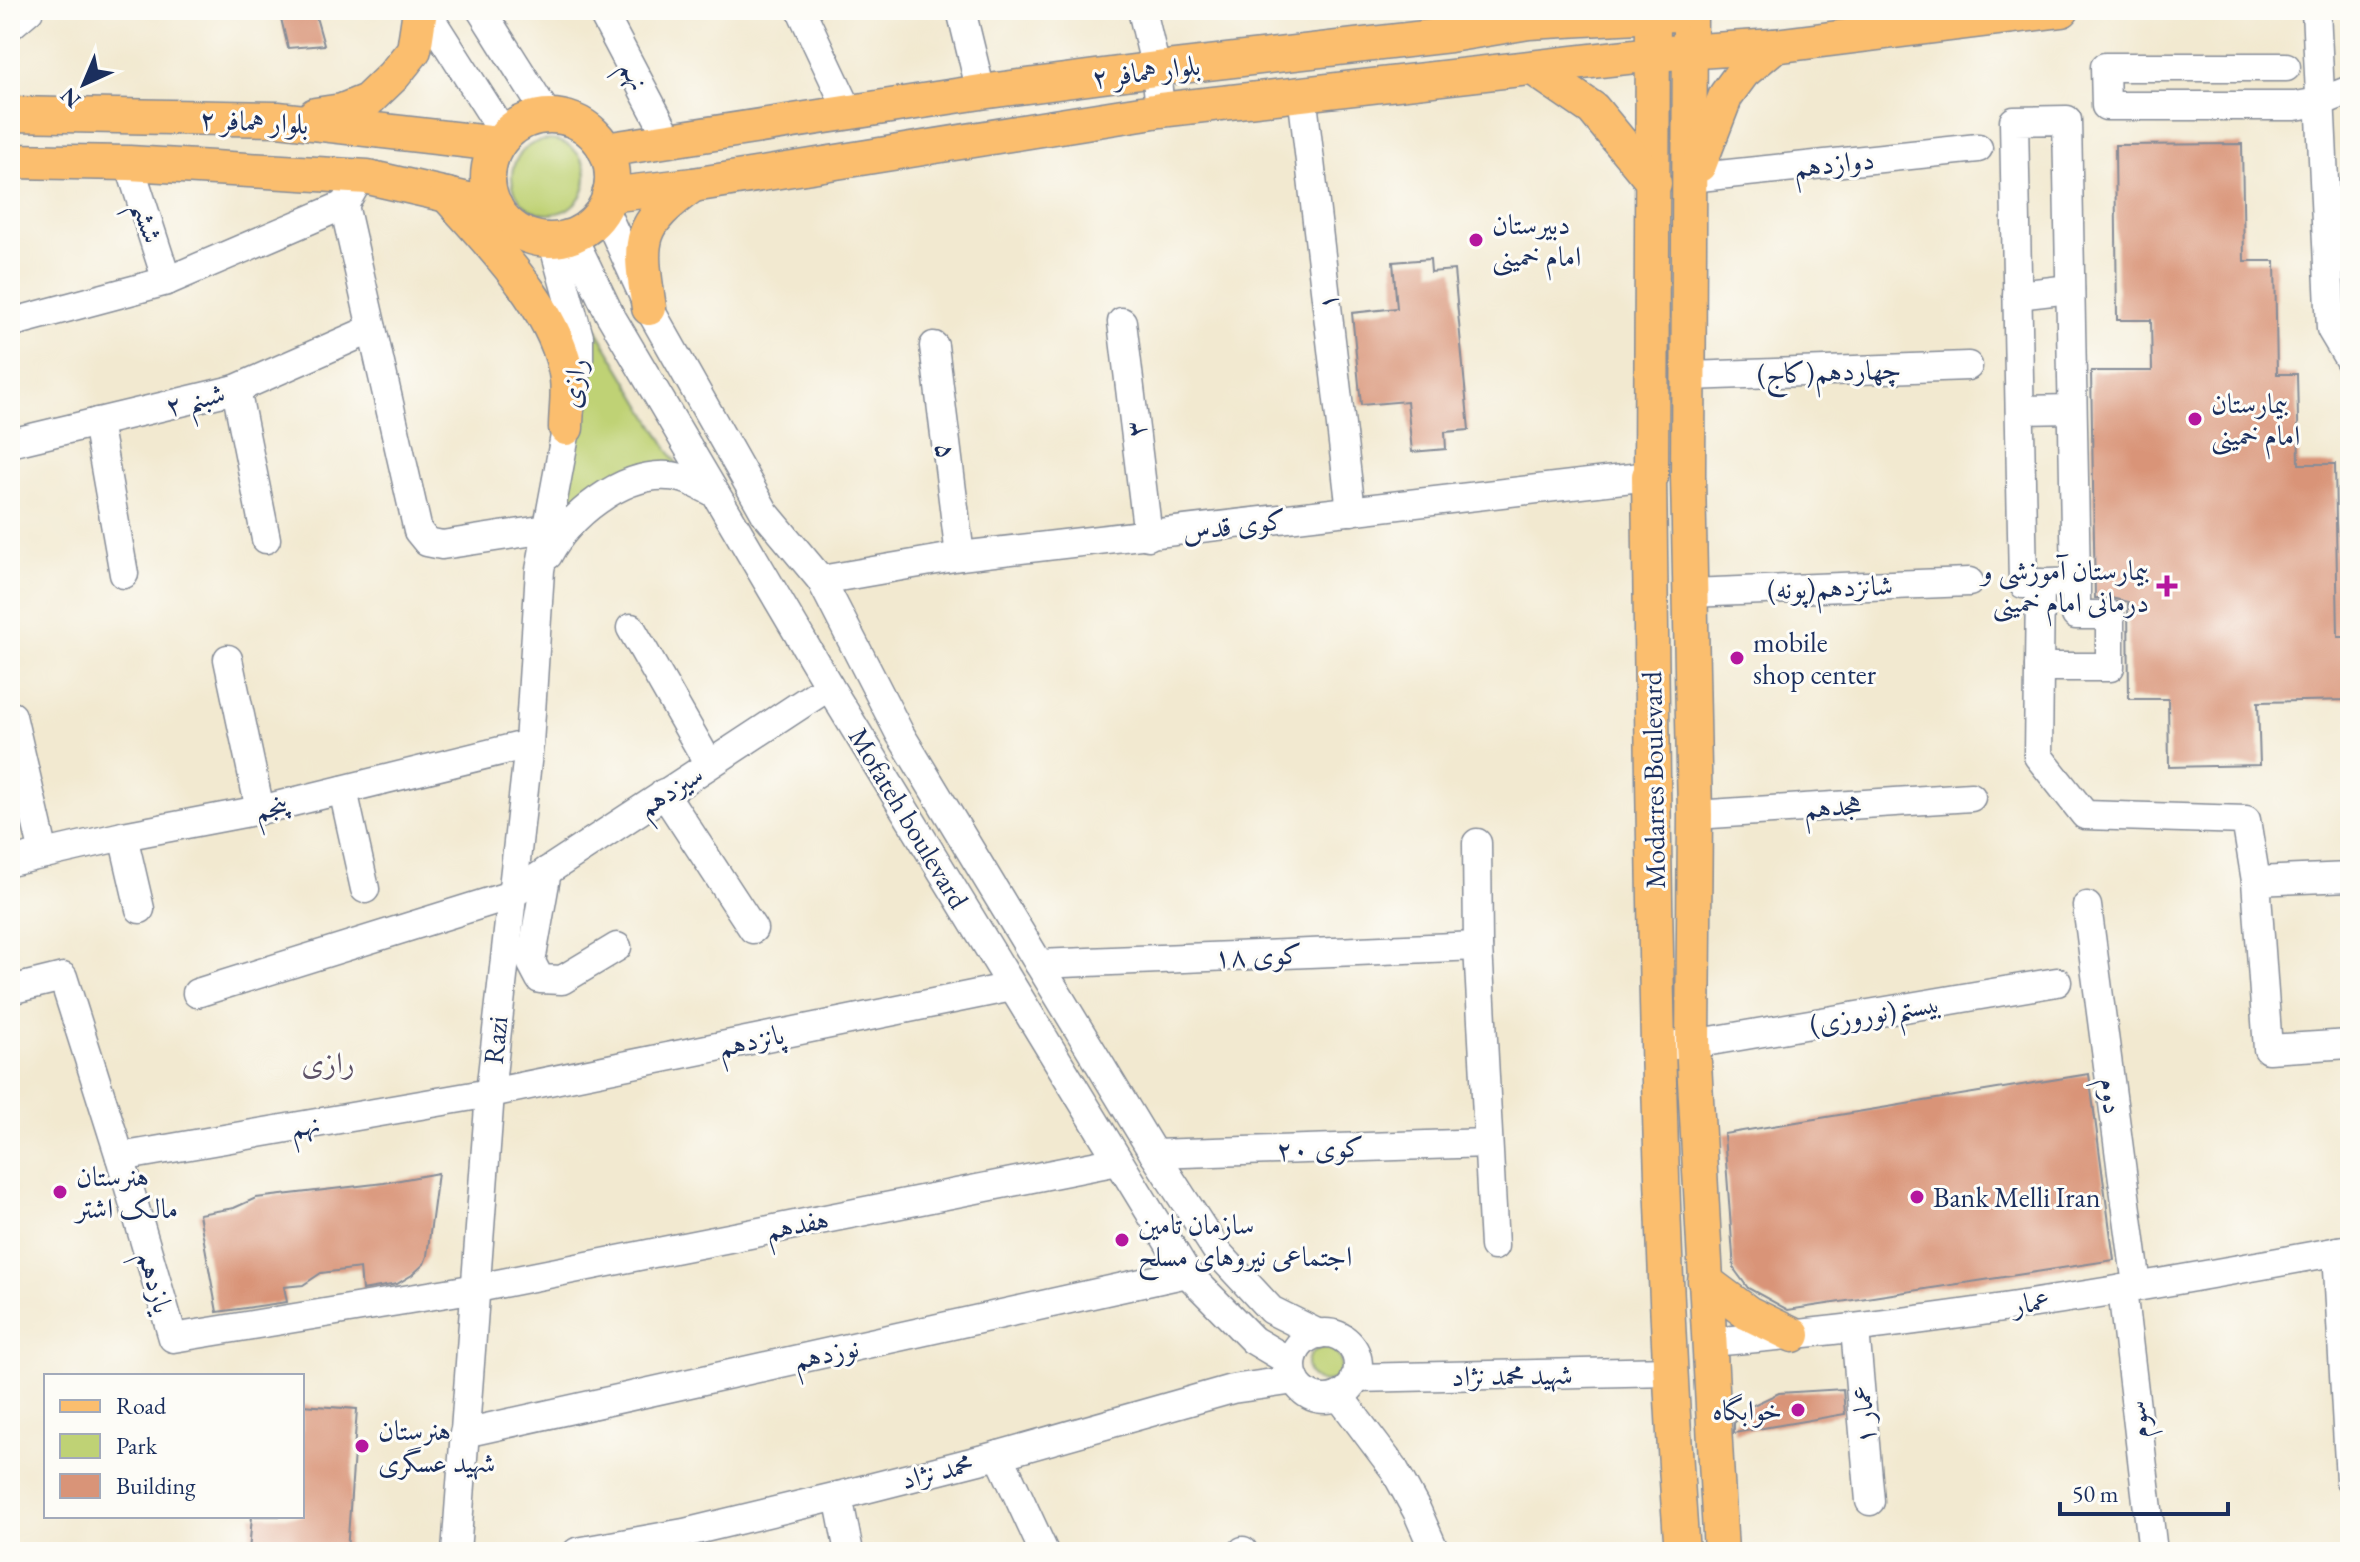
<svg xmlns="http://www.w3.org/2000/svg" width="2360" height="1562" viewBox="0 0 2360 1562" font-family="'EB Garamond',Amiri,serif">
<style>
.green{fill:#bfd275;stroke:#6d806a;stroke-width:2}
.building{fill:#d99478}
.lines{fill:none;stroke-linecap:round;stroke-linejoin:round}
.minor-casing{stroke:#868c97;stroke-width:31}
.major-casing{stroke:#868c97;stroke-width:37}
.minor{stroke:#fff;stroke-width:28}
.major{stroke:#fbbe6e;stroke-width:34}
.poi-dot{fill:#b5179e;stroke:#fdfcf7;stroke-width:3}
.labels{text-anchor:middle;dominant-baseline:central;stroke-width:6;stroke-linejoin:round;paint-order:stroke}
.street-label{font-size:28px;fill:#1b2f5e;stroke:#fdfcf7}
.poi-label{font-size:28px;fill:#1b2f5e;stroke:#fdfcf7;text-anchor:start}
.neighbourhood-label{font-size:30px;fill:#5e5267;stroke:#fdfcf7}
</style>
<rect width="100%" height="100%" fill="#fdfcf7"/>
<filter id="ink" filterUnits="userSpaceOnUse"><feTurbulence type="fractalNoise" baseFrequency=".0125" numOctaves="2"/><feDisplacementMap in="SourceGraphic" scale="16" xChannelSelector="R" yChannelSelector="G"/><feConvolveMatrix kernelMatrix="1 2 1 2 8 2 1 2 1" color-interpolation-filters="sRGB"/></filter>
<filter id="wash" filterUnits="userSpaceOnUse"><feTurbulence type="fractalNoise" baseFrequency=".006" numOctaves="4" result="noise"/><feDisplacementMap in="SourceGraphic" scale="32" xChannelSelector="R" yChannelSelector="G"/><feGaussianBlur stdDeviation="1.8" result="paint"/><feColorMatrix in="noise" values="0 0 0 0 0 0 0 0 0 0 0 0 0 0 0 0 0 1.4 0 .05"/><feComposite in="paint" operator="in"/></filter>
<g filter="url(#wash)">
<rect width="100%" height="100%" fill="#f2e9d0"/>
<g class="green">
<circle cx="549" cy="177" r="37"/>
<path d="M 595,327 L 677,464 L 554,521 Z"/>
<circle cx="1324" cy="1365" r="17"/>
</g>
<g id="blocks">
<g class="building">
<path d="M 279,10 L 314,10 L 324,45 L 288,48 Z"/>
<path d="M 2242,144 L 2244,261 L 2275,261 L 2277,374 L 2297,374 L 2299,464 L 2335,464 L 2338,637 L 2350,637 L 2350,700 L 2258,702 L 2260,765 L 2169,767 L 2168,699 L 2129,699 L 2128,602 L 2111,598 L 2095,598 L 2091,371 L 2152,371 L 2151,320 L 2117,320 L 2115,145 Z"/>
<path d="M 1430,259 L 1431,272 L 1454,270 L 1469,430 L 1445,432 L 1446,449 L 1412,452 L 1407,401 L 1361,405 L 1352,313 L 1397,308 L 1393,262 Z"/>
<path d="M 2089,1074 L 2114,1260 L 1788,1310 L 1748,1288 L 1734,1269 L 1724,1134 Z"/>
<path d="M 438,1173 L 427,1256 L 424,1264 L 412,1275 L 397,1284 L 362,1290 L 360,1268 L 321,1273 L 303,1285 L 284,1287 L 287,1302 L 217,1312 L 199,1214 L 234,1208 L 256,1198 L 384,1183 Z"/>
<path d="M 1843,1389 L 1845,1414 L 1734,1433 L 1734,1423 L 1751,1406 L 1779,1393 Z"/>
<path d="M 302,1405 L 357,1409 L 347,1552 L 249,1552 L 252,1516 L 302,1516 Z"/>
</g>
</g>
</g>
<g filter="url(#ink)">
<use href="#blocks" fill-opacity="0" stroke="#868c97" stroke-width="2"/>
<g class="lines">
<defs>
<g id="minor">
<path d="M 425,10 L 505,135"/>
<path d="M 481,10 L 548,116"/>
<path d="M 601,10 L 670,141"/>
<path d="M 801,10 L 849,112"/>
<path d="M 961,10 L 981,92"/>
<path d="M 1142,10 L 1156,69 L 1160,110"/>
<path d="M 2316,10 L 2331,329 L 2350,361"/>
<path d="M 10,26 L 29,10"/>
<path d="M 2286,67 L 2105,67 L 2106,106 L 2295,106 L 2320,102 L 2350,90"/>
<path d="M 1302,93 L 1351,511"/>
<path d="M 2067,120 L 2076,582 L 2023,584 L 2014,121 Z"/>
<path d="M 129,163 L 167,281"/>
<path d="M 360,177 L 344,205 L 418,531 L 427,542 L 442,545 L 547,529"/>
<path d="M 1690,178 L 1978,148"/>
<path d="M 604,209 L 649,308 L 765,513 L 821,580 L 900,734 L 1154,1154 L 1219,1254 L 1271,1310 L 1319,1334"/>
<path d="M 572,236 L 609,313 L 829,686 L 1187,1273 L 1253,1340 L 1292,1363"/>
<path d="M 2017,295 L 2070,289"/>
<path d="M 1122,322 L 1148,536"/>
<path d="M 10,323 L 167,281 L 344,205"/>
<path d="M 934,346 L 960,556"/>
<path d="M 1689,376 L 1968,366"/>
<path d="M 236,389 L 266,539"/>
<path d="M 2020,410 L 2072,409"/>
<path d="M 97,422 L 124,574"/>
<path d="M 10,443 L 236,389 L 372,329"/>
<path d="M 548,555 C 568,516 622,473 668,476 C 684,476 701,486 715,493"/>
<path d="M 821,580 L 960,556 L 1649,476"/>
<path d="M 2040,583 L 2038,756 L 2085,815 L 2246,820 L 2256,881"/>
<path d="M 1690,593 L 1969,582"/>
<path d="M 631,628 L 709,764"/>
<path d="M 228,659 L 260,810"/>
<path d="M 2039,667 L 2110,667 L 2110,615 L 2076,615 L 2076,582"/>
<path d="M 12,716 L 44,854"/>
<path d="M 343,790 L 365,889"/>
<path d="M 664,793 L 753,929"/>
<path d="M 1695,815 L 1971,797"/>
<path d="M 123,836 L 140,909"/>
<path d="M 1477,843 L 1478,946 L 1494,1246"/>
<path d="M 10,862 L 123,836 L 260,810 L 529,744"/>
<path d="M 547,871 L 531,962 L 540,979 L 562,980 L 617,947"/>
<path d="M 2350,877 L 2256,881 L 2268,1049 L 2350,1044"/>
<path d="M 2087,906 L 2137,1286"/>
<path d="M 1039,964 L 1478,946"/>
<path d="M 10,990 L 63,977 L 120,1157 L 173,1338 L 477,1288 L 1118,1161"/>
<path d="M 197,993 L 511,895 L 829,686"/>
<path d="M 1674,1045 L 1693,1044 L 2057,982"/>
<path d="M 1154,1154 L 1487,1143"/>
<path d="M 120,1157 L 490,1093 L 1012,987"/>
<path d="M 2337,1251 L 2350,1480"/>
<path d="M 2122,1289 L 2153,1552"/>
<path d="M 1855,1329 L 1870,1501"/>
<circle cx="1325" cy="1366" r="33"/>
<path d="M 1710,1342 C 1925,1325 2138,1288 2350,1249"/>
<path d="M 1355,1378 L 1669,1371"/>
<path d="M 1339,1396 L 1394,1469 L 1417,1511 L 1435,1552"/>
<path d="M 464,1433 L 1187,1273"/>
<path d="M 999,1455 L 1044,1552"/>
<path d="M 838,1496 L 849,1552"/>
<path d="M 456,1552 L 490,1093 L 529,744 L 540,570 L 579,360 L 579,337 L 552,239"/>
<path d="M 577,1552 L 684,1533 L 838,1496 L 999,1455 L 1232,1389 L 1295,1380"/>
<path d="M 1242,1552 L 1243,1551"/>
</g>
<g id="major">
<path d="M 1653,10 L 1651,476 L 1649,476 C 1654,835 1655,1194 1682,1552"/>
<path d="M 1690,10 L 1688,477 L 1695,815 L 1693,1044 L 1721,1552"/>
<path d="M 1533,68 L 1593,109 L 1654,183"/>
<path d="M 10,114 L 278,119 L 498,144"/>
<path d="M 315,115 L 342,111 L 367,101 L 393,76 L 414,50 L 420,10"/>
<circle cx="550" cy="178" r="62"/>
<path d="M 605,150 L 981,92 L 1156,69 L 1450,35 L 1529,22 L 1675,14"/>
<path d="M 10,161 L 129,163 L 368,177 L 495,206"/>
<path d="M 1699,165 L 1726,95 L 1743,72 L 1774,46"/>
<path d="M 447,195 C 491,245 558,310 567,379 C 569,395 566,412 566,428"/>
<path d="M 609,195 L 693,185 L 1160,110 L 1653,54 L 1774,46 L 2062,10"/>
<path d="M 649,308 C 639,241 635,226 693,185"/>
<path d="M 1705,1281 L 1748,1313 L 1793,1335"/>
</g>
</defs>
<use href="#minor" class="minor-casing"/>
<use href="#major" class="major-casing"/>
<use href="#minor" class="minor"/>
<use href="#major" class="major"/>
</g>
</g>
<g class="poi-dot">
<circle cx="1476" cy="240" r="8"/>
<circle cx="2195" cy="419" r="8"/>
<path d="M2163 574h8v8h8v8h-8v8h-8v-8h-8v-8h8z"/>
<circle cx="1737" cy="658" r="8"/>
<circle cx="60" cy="1192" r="8"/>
<circle cx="1917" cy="1197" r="8"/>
<circle cx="1122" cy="1240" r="8"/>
<circle cx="1798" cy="1410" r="8"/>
<circle cx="362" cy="1446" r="8"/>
</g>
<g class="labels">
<g class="street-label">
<text transform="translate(1146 71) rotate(-7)">بلوار همافر ۲</text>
<text transform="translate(635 75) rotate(62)">نهم</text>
<text transform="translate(254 121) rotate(3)">بلوار همافر ۲</text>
<text transform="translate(1834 163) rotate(-6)">دوازدهم</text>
<text transform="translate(148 222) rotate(72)">ششم</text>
<text transform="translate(1327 302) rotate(-97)">۱</text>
<text transform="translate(1829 371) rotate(-2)">چهاردهم(کاج)</text>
<text transform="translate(573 383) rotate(-81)">رازی</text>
<text transform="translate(195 399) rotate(-14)">شبنم ۲</text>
<text transform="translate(1135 429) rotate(-97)">۳</text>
<text transform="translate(947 451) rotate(83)">۵</text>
<text transform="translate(1234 525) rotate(-7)">کوی قدس</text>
<text transform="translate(1830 587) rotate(-2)">شانزدهم(پونه)</text>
<text transform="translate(1653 780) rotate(-91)">Modarres Boulevard</text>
<text transform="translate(670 790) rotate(-33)">سیزدهم</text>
<text transform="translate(1833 806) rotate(-4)">هجدهم</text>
<text transform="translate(271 807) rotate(-13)">پنجم</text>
<text transform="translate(909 818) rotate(59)">Mofateh boulevard</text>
<text transform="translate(1258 955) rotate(-2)">کوی ۱۸</text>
<text transform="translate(1875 1013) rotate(-10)">بیستم(نوروزی)</text>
<text transform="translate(495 1040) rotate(-84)">Razi</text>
<text transform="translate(751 1040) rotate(-12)">پانزدهم</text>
<text transform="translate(2112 1096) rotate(83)">دوم</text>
<text transform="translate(305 1125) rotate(-10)">نهم</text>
<text transform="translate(1320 1148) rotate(-2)">کوی ۲۰</text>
<text transform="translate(797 1224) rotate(-11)">هفدهم</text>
<text transform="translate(156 1282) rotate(74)">یازدهم</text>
<text transform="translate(2031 1302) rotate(-9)">عمار</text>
<text transform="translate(826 1353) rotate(-12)">نوزدهم</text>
<text transform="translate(1512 1375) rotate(-1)">شهید محمد نژاد</text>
<text transform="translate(1863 1415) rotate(-95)">عمار ۱</text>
<text transform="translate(2137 1420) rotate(-97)">سوم</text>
<text transform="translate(937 1471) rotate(-14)">محمد نژاد</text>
</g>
<g class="poi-label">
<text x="1492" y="224">دبیرستان<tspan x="1492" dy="32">امام خمینی</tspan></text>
<text x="2211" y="403">بیمارستان<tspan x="2211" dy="32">امام خمینی</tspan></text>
<text x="2149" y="570" text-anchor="end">بیمارستان آموزشی و<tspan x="2149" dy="32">درمانی امام خمینی</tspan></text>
<text x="1753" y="642">mobile<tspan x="1753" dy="32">shop center</tspan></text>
<text x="76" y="1176">هنرستان<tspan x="76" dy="32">مالک اشتر</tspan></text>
<text x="1933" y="1197">Bank Melli Iran</text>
<text x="1138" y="1224">سازمان تامین<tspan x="1138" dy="32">اجتماعی نیروهای مسلح</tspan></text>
<text x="1782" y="1410" text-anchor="end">خوابگاه</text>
<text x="378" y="1430">هنرستان<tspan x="378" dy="32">شهید عسگری</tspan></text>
</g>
<g class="neighbourhood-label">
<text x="328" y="1062">رازی</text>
</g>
</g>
<rect width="2360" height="1562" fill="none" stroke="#fdfcf7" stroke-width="40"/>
<rect x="44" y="1374" width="260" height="144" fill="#fdfcf7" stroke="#a3aaba" stroke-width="2"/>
<rect x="60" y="1400" width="40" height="12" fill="#fbbe6e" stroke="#a3aaba" stroke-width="2"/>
<text x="116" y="1414" font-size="24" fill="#1b2f5e">Road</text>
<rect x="60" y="1434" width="40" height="24" fill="#bfd275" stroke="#a3aaba" stroke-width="2"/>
<text x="116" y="1454" font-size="24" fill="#1b2f5e">Park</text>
<rect x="60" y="1474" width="40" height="24" fill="#d99478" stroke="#a3aaba" stroke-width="2"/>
<text x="116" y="1494" font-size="24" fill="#1b2f5e">Building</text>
<g transform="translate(84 84) rotate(224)" stroke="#fdfcf7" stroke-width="6" paint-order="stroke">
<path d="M0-6L14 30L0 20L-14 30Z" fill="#1b2f5e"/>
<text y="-12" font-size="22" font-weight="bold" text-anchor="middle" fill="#1b2f5e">N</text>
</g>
<path d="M2060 1502v12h168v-12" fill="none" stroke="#1b2f5e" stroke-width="4"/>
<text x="2072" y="1502" font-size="24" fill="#1b2f5e" stroke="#fdfcf7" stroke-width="6" paint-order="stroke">50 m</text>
</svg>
